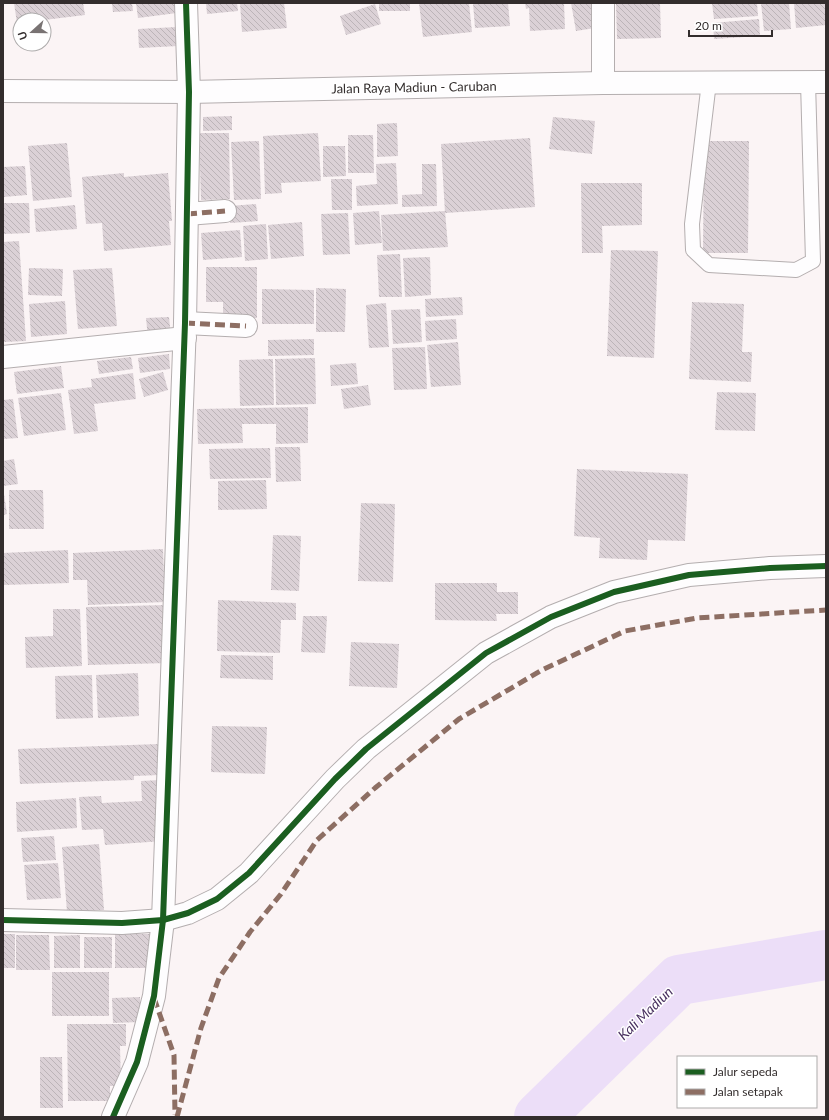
<svg xmlns="http://www.w3.org/2000/svg" width="829" height="1120" viewBox="0 0 829 1120" font-family="Lato,sans-serif">
<style>
.lines{fill:none;stroke-linecap:round;stroke-linejoin:round}
.river{stroke:#ecdef8;stroke-width:50}
.building{fill:url(#building-back-hatch)}
.lane-casing{stroke:#b4aeaf;stroke-width:16}
.street-casing{stroke:#b4aeaf;stroke-width:24}
.highway-casing{stroke:#b4aeaf;stroke-width:24}
.lane{stroke:#fefdfe;stroke-width:14}
.street{stroke:#fefdfe;stroke-width:22}
.highway{stroke:#fefdfe;stroke-width:22}
.quiet{stroke:#8d6e63;stroke-width:5;stroke-dasharray:10 5;stroke-linecap:butt}
.cycleway-casing{stroke:#fff;stroke-width:8}
.cycleway{stroke:#1b5e20;stroke-width:6}
.labels{text-anchor:middle;dominant-baseline:central;stroke-width:3;stroke-linejoin:round;paint-order:stroke}
.street-label{font-size:13px;fill:#332d2d;stroke:#fff}
.water-label{font-size:14px;font-style:italic;fill:#4a3261;stroke:#fff}
</style>
<defs>
<pattern id="building-back-hatch" width="6" height="6" patternUnits="userSpaceOnUse"><rect width="6" height="6" fill="#dbd1d6"/><path d="M-1 5l2 2M0 0l6 6M5-1l2 2" fill="none" stroke="#bcb4b8"/></pattern>
</defs>
<rect width="100%" height="100%" fill="#fbf4f5"/>
<g class="lines">
<path class="river" d="M 539,1117 L 679,980 L 826,955"/>
</g>
<g class="building">
<path d="M 14,3 L 83,3 L 85,15 L 44,20 L 20,20 L 20,23 L 17,23 Z"/>
<path d="M 112,3 L 132,3 L 133,11 L 113,12 Z"/>
<path d="M 136,3 L 175,3 L 177,13 L 138,18 Z"/>
<path d="M 206,3 L 237,3 L 238,11 L 207,14 Z"/>
<path d="M 240,3 L 284,3 L 287,28 L 242,32 Z"/>
<rect x="379" y="3" width="31" height="8"/>
<path d="M 419,3 L 469,3 L 472,32 L 423,37 Z"/>
<path d="M 473,3 L 508,3 L 510,26 L 475,28 Z"/>
<path d="M 525,3 L 564,3 L 565,29 L 530,31 L 529,8 L 526,9 Z"/>
<path d="M 571,3 L 597,3 L 601,27 L 576,31 Z"/>
<path d="M 616,3 L 660,3 L 661,38 L 617,39 Z"/>
<path d="M 712,3 L 757,3 L 758,16 L 714,19 Z"/>
<path d="M 761,3 L 789,3 L 791,29 L 764,31 Z"/>
<path d="M 794,3 L 826,3 L 826,25 L 796,28 Z"/>
<path d="M 375,4 L 381,24 L 346,35 L 340,16 Z"/>
<path d="M 759,19 L 760,36 L 714,39 L 713,23 Z"/>
<path d="M 177,27 L 178,46 L 139,48 L 138,29 Z"/>
<path d="M 232,116 L 232,130 L 203,131 L 203,117 Z"/>
<path d="M 553,117 L 595,121 L 592,154 L 549,149 Z"/>
<path d="M 397,123 L 398,156 L 377,157 L 377,124 Z"/>
<path d="M 199,133 L 229,133 L 230,199 L 201,200 Z"/>
<path d="M 318,133 L 321,181 L 281,183 L 282,193 L 265,194 L 263,136 Z"/>
<path d="M 348,135 L 373,135 L 374,173 L 348,173 Z"/>
<path d="M 530,138 L 535,207 L 445,213 L 441,144 Z"/>
<path d="M 259,141 L 261,199 L 234,200 L 231,142 Z"/>
<path d="M 704,141 L 749,141 L 748,253 L 703,253 Z"/>
<path d="M 67,143 L 72,197 L 33,201 L 28,146 Z"/>
<path d="M 323,146 L 345,146 L 346,176 L 323,177 Z"/>
<path d="M 396,163 L 398,204 L 357,206 L 356,186 L 377,184 L 376,164 Z"/>
<path d="M 422,164 L 436,164 L 437,206 L 402,207 L 402,195 L 422,194 Z"/>
<path d="M 25,166 L 27,195 L 3,197 L 3,167 Z"/>
<path d="M 124,173 L 124,177 L 168,173 L 172,221 L 169,221 L 171,245 L 104,251 L 102,223 L 86,224 L 82,177 Z"/>
<path d="M 331,179 L 352,179 L 352,210 L 332,210 Z"/>
<path d="M 581,183 L 642,183 L 642,225 L 602,226 L 603,253 L 582,253 Z"/>
<path d="M 3,203 L 29,203 L 30,233 L 3,234 Z"/>
<path d="M 256,204 L 258,221 L 230,223 L 229,206 Z"/>
<path d="M 75,205 L 77,229 L 36,232 L 34,209 Z"/>
<path d="M 379,211 L 382,243 L 355,245 L 353,213 Z"/>
<path d="M 445,211 L 448,247 L 383,251 L 381,215 Z"/>
<path d="M 348,213 L 350,254 L 323,255 L 321,214 Z"/>
<path d="M 302,222 L 304,256 L 271,259 L 268,225 Z"/>
<path d="M 266,224 L 268,259 L 245,261 L 243,226 Z"/>
<path d="M 240,230 L 242,257 L 203,260 L 201,233 Z"/>
<path d="M 19,241 L 26,341 L 3,342 L 3,242 Z"/>
<path d="M 611,250 L 658,251 L 654,358 L 607,356 Z"/>
<path d="M 400,254 L 402,297 L 379,297 L 377,255 Z"/>
<path d="M 430,257 L 431,295 L 405,297 L 403,258 Z"/>
<path d="M 206,267 L 257,267 L 257,318 L 223,318 L 223,302 L 206,302 Z"/>
<path d="M 29,268 L 63,269 L 62,296 L 28,295 Z"/>
<path d="M 112,268 L 117,326 L 78,329 L 73,270 Z"/>
<path d="M 316,288 L 346,289 L 345,332 L 316,332 Z"/>
<path d="M 262,289 L 314,290 L 314,324 L 262,324 Z"/>
<path d="M 462,297 L 463,315 L 426,317 L 425,299 Z"/>
<path d="M 65,301 L 67,334 L 31,337 L 29,304 Z"/>
<path d="M 692,302 L 744,304 L 742,352 L 752,352 L 751,382 L 689,379 Z"/>
<path d="M 386,303 L 389,347 L 369,348 L 366,305 Z"/>
<path d="M 420,309 L 422,342 L 393,344 L 391,310 Z"/>
<path d="M 169,317 L 171,336 L 148,338 L 146,318 Z"/>
<path d="M 456,319 L 457,339 L 426,341 L 425,321 Z"/>
<path d="M 314,339 L 314,355 L 268,356 L 268,340 Z"/>
<path d="M 458,342 L 461,385 L 431,387 L 427,345 Z"/>
<path d="M 425,347 L 427,389 L 394,390 L 392,348 Z"/>
<path d="M 169,354 L 170,369 L 140,373 L 138,358 Z"/>
<path d="M 131,357 L 133,369 L 99,374 L 97,361 Z"/>
<path d="M 315,358 L 316,404 L 276,405 L 275,359 Z"/>
<path d="M 273,359 L 274,405 L 240,406 L 239,360 Z"/>
<path d="M 356,363 L 358,384 L 331,386 L 330,365 Z"/>
<path d="M 61,366 L 64,388 L 17,394 L 14,372 Z"/>
<path d="M 163,372 L 168,390 L 144,397 L 139,379 Z"/>
<path d="M 133,373 L 136,399 L 94,404 L 98,431 L 74,434 L 68,390 L 92,387 L 91,379 Z"/>
<path d="M 368,385 L 371,405 L 344,409 L 341,389 Z"/>
<path d="M 717,392 L 756,393 L 755,431 L 715,430 Z"/>
<path d="M 61,393 L 66,430 L 24,436 L 18,398 Z"/>
<path d="M 13,399 L 18,438 L 3,439 L 3,400 Z"/>
<path d="M 308,407 L 308,443 L 276,444 L 276,424 L 242,424 L 243,443 L 198,444 L 197,409 Z"/>
<path d="M 275,447 L 300,447 L 301,481 L 276,482 Z"/>
<path d="M 270,448 L 271,478 L 210,479 L 209,449 Z"/>
<path d="M 14,459 L 18,484 L 3,486 L 3,461 Z"/>
<path d="M 577,469 L 688,474 L 685,541 L 648,540 L 647,560 L 599,558 L 600,538 L 574,536 Z"/>
<path d="M 266,480 L 267,509 L 218,510 L 218,481 Z"/>
<path d="M 9,490 L 43,490 L 44,529 L 9,529 Z"/>
<path d="M 3,494 L 4,494 L 7,514 L 3,515 Z"/>
<path d="M 361,503 L 395,504 L 393,582 L 358,581 Z"/>
<path d="M 273,535 L 301,536 L 299,591 L 271,590 Z"/>
<path d="M 163,549 L 165,602 L 88,605 L 87,580 L 73,580 L 73,553 Z"/>
<path d="M 68,550 L 69,583 L 3,585 L 3,553 Z"/>
<path d="M 435,583 L 497,583 L 497,592 L 518,592 L 518,614 L 496,614 L 497,621 L 435,620 Z"/>
<path d="M 218,600 L 296,603 L 296,620 L 281,620 L 280,653 L 217,651 Z"/>
<path d="M 166,605 L 169,663 L 88,665 L 86,607 Z"/>
<path d="M 53,609 L 80,609 L 82,666 L 26,668 L 25,637 L 53,636 Z"/>
<path d="M 303,616 L 327,616 L 325,653 L 301,652 Z"/>
<path d="M 351,642 L 399,644 L 397,688 L 349,686 Z"/>
<path d="M 221,655 L 273,656 L 273,680 L 220,678 Z"/>
<path d="M 138,673 L 139,716 L 98,718 L 96,675 Z"/>
<path d="M 92,675 L 93,718 L 56,719 L 55,676 Z"/>
<path d="M 212,726 L 267,727 L 265,774 L 211,772 Z"/>
<path d="M 159,744 L 160,775 L 134,776 L 134,780 L 20,784 L 18,749 Z"/>
<path d="M 160,780 L 164,841 L 105,845 L 103,829 L 82,830 L 79,797 L 101,796 L 102,803 L 142,801 L 141,781 Z"/>
<path d="M 76,798 L 77,828 L 17,832 L 16,802 Z"/>
<path d="M 54,836 L 56,860 L 23,862 L 21,838 Z"/>
<path d="M 99,844 L 104,910 L 67,912 L 62,847 Z"/>
<path d="M 58,863 L 61,898 L 27,900 L 24,865 Z"/>
<path d="M 135,924 L 135,934 L 156,934 L 157,968 L 115,968 L 115,925 Z"/>
<rect x="3" y="934" width="12" height="34"/>
<path d="M 16,935 L 49,935 L 50,970 L 16,970 Z"/>
<path d="M 80,935 L 80,968 L 54,968 L 54,936 Z"/>
<rect x="84" y="937" width="28" height="31"/>
<rect x="52" y="972" width="57" height="44"/>
<path d="M 140,997 L 140,1022 L 113,1023 L 112,998 Z"/>
<path d="M 67,1024 L 126,1024 L 126,1046 L 120,1046 L 121,1086 L 110,1086 L 110,1101 L 68,1101 Z"/>
<path d="M 40,1057 L 62,1057 L 63,1108 L 40,1108 Z"/>
</g>
<g class="lines">
<defs>
<path id="lane" d="M 709,82 L 692,224 L 693,250 L 709,265 L 796,270 L 813,261 L 808,82"/>
<g id="street">
<path d="M 603,3 L 603,83"/>
<path d="M 187,214 L 225,211"/>
<path d="M 185,323 L 246,326"/>
<path d="M 3,357 L 185,338"/>
<path d="M 3,920 L 122,923 L 163,920 L 188,913 L 217,899 L 249,873 L 335,779 L 366,749 L 486,653 L 551,617 L 614,592 L 689,575 L 770,568 L 826,566"/>
<path d="M 113,1117 L 137,1062 L 154,996 L 163,920 L 185,323 L 189,92 L 186,3"/>
</g>
<path id="highway" d="M 3,91 L 189,92 L 603,83 L 826,82"/>
</defs>
<use href="#lane" class="lane-casing"/>
<use href="#street" class="street-casing"/>
<use href="#highway" class="highway-casing"/>
<use href="#lane" class="lane"/>
<use href="#street" class="street"/>
<use href="#highway" class="highway"/>
<g class="quiet">
<path d="M 187,214 L 225,211"/>
<path d="M 185,323 L 246,326"/>
<path d="M 154,998 L 174,1055 L 175,1115"/>
<path d="M 177,1117 L 201,1028 L 219,978 L 250,932 L 281,894 L 317,840 L 375,788 L 459,719 L 542,670 L 625,631 L 697,618 L 826,610"/>
</g>
<defs>
<g id="cycleway">
<path d="M 3,920 L 122,923 L 163,920 L 188,913 L 217,899 L 249,873 L 335,779 L 366,749 L 486,653 L 551,617 L 614,592 L 689,575 L 770,568 L 826,566"/>
<path d="M 113,1117 L 137,1062 L 154,996 L 163,920 L 185,323 L 189,92 L 186,3"/>
</g>
</defs>
<use href="#cycleway" class="cycleway-casing"/>
<use href="#cycleway" class="cycleway"/>
</g>
<g class="labels">
<g class="street-label">
<text transform="translate(414 87) rotate(-1)">Jalan Raya Madiun - Caruban</text>
</g>
<g class="water-label">
<text transform="translate(645 1013) rotate(-44)">Kali Madiun</text>
</g>
</g>
<rect width="829" height="1120" fill="none" stroke="#332d2d" stroke-width="8"/>
<rect x="677" y="1056" width="140" height="52" fill="#ffffff" stroke="#adabab"/>
<rect x="685" y="1069" width="20" height="6" fill="#1b5e20" stroke="#adabab"/>
<text x="713" y="1076" font-size="12" fill="#332d2d">Jalur sepeda</text>
<rect x="685" y="1089" width="20" height="6" fill="#8d6e63" stroke="#adabab"/>
<text x="713" y="1096" font-size="12" fill="#332d2d">Jalan setapak</text>
<g transform="translate(32 32) rotate(249)"><circle r="19" fill="#ffffff" stroke="#adabab"/>
<path d="M0-3L7 15L0 10L-7 15Z" fill="#797373"/>
<text y="-6" font-size="11" font-weight="bold" text-anchor="middle" fill="#332d2d">U</text>
</g>
<path d="M689 30v6h83v-6" fill="none" stroke="#332d2d" stroke-width="2"/>
<text x="695" y="30" font-size="12" fill="#332d2d" stroke="#ffffff" stroke-width="3" paint-order="stroke">20 m</text>
</svg>
